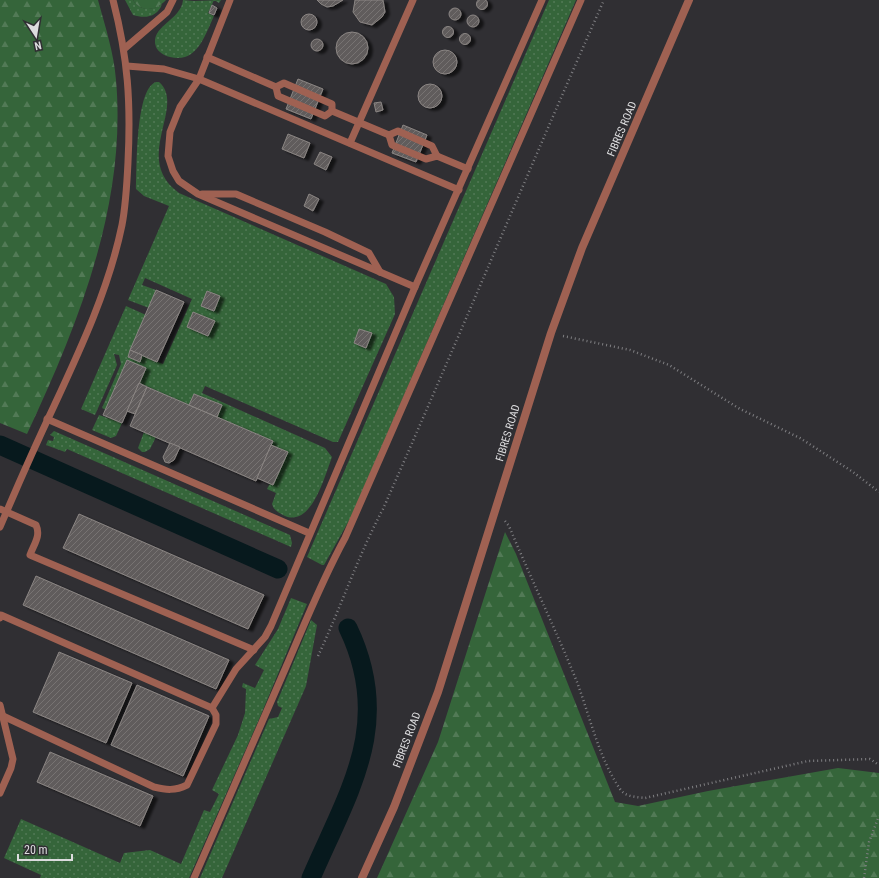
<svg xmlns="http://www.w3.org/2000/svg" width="879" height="878" viewBox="0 0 879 878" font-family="'Roboto Condensed',sans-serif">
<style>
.grass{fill:url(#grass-dots)}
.forest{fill:url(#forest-firs)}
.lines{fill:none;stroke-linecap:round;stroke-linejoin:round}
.canal{stroke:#07191d;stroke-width:19}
.building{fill:url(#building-hatch);stroke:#8b8684;filter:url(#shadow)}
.path{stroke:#7f7f82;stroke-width:2.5;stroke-dasharray:1 3;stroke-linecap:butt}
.lane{stroke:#9f6152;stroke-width:7}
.street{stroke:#9f6152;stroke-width:8}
.labels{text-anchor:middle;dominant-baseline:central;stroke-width:3;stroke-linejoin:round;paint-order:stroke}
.street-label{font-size:11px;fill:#dcdcde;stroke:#302f33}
</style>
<defs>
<pattern id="grass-dots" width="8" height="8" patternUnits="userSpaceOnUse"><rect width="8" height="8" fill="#35653a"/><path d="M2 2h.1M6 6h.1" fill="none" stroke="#527a56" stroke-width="1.8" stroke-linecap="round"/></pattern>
<pattern id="forest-firs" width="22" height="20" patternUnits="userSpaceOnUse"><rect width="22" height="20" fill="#35653a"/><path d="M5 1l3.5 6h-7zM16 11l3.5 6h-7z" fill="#527a56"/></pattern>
<pattern id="building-hatch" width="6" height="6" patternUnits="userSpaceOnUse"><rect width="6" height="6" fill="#615c5b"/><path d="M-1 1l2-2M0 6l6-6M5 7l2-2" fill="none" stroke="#777372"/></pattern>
<filter id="shadow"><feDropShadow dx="4.5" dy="2.5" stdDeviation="1" flood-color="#0009"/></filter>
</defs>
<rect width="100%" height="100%" fill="#302f33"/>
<g class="grass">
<path d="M 125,0 L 133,0 C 140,11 152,11 162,4 C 158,17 145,19 133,15 Z"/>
<path d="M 183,0 L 194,1 L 221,0 L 219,3 L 214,0 L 208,13 L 214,16 C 205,35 197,64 170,57 C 165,56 158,52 156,47 C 149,26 181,21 183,0 Z"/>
<path d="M 549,0 L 576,0 L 351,517 L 324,565 L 322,565 L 307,557 Z"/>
<path d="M 156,82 L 159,82 C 187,106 131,159 179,193 L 386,284 L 394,297 L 395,314 L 338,442 L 333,442 L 205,386 L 202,393 L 325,448 L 332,457 C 325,475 312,527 285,516 C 279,513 274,511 272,504 L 276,493 L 267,489 L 270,483 L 273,485 L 287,452 L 271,445 L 273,441 L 217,417 L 222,405 L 194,394 L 189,405 L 139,383 L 146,368 L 106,410 L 102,408 L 121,364 L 119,355 L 114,354 L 117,365 L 95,415 L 81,409 L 126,306 L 146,315 L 142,355 L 163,364 L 192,299 L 145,278 L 142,285 L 156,290 L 149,308 L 128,300 L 169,206 L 144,196 L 136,189 C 137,169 135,89 156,82 Z"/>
<path d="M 99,415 L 122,423 L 116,436 L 111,438 L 92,430 Z"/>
<path d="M 54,431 L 290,535 L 292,543 L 291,547 L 67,449 L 65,452 L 46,445 L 48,440 L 53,441 L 54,437 L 50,435 Z"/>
<path d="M 144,432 L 156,437 L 150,449 L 145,452 L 142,452 L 138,448 Z"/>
<path d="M 291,598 L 307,604 L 260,717 L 189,878 L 40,878 L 41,875 L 4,858 L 21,819 L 120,863 L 124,853 L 150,850 L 181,864 L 204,810 L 210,812 L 219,794 L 212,790 L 238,735 L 245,713 L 246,689 L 242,687 L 243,683 L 255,688 L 264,670 L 255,665 L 278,629 Z"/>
<path d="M 311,620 L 317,625 L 306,686 L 222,878 L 200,878 L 269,719 L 278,717 L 282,708 L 278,706 L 277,702 Z"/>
</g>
<g class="forest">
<path d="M 0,0 L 98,0 C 105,26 114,53 116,80 C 127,204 78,325 27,434 L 0,423 Z"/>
<path d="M 133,0 L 166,0 C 156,11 141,13 133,0 Z"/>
<path d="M 505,532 L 516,554 L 615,802 L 638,806 L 708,791 L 838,768 L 879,773 L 879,878 L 377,878 L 438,742 Z"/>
</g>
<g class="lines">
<g class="canal">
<path d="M 0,445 L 278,569"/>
<path d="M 311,878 C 349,790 394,724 348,628"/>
</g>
</g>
<g class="building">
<circle cx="482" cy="4" r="5.5"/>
<path d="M 317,0 L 343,0 L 333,6 L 327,7 L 321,4 Z"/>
<path d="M 355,0 L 383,0 L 385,12 L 382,17 L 372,25 L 360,22 L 353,12 Z"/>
<path d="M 212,5 L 217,8 L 214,15 L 209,13 Z"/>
<circle cx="455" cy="14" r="6"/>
<circle cx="309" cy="22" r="8"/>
<circle cx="473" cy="21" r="6"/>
<circle cx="448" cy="32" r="5.5"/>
<circle cx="352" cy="48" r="16"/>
<circle cx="465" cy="39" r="5.5"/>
<circle cx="317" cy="45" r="6"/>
<circle cx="445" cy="62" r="12"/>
<path d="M 298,79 L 323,89 L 311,119 L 286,109 Z"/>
<circle cx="430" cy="96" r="12"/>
<path d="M 381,102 L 383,110 L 376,112 L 374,103 Z"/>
<path d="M 403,125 L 427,135 L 416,162 L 392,153 Z"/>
<path d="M 288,134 L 310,143 L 304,158 L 282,149 Z"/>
<path d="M 320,152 L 332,157 L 326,170 L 314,164 Z"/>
<path d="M 309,194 L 319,199 L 313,211 L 304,206 Z"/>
<path d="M 156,290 L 184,302 L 157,362 L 130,350 Z"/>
<path d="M 207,291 L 220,296 L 214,311 L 201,306 Z"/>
<path d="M 193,312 L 215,321 L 208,336 L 187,327 Z"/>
<path d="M 359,329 L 372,333 L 366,348 L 354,343 Z"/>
<path d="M 130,350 L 142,355 L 140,362 L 128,357 Z"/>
<path d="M 127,360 L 146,368 L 122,423 L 103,415 Z"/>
<path d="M 139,383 L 147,387 L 135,414 L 127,411 Z"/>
<path d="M 147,387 L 273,441 L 256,481 L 130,426 Z"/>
<path d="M 194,394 L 222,405 L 217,417 L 189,405 Z"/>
<path d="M 170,443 L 180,447 L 174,460 L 169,463 L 165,462 L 163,457 Z"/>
<path d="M 271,445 L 288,452 L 273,485 L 257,478 Z"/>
<path d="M 79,514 L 264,595 L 248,629 L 63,548 Z"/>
<path d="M 36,576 L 229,660 L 216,689 L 23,605 Z"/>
<path d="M 59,652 L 132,683 L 106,743 L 33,712 Z"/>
<path d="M 137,685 L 209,716 L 183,776 L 111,745 Z"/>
<path d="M 50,752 L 153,796 L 140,826 L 37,782 Z"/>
</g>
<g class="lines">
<g class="path">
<path d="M 563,336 L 630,350 L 669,365 L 740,409 L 800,438 L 853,472 L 879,492"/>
<path d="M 505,521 L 509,526 C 531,579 556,630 577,682 C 590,717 599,758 620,789 C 625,797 637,797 645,798 L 808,761 L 870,759 L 879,765"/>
<path d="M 318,656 C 341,607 358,556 383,509 C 458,340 529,169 604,0"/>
<path d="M 864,878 L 869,842 L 879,816"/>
</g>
<g class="lane">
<path d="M 230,0 L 199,79 L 180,107 L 170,132 L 168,156 L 173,171 L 179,181 L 198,194 L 415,287"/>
<path d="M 124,49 L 167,12 L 173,0"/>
<path d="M 207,57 L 276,87 L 284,83 L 332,104 L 332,111"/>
<path d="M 127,66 L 164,69 L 199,79 L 459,190"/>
<path d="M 276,87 L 278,96 L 325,116 L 332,111"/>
<path d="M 332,111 L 389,135 L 398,131 L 432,146 L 437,156"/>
<path d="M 389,135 L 392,145 L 426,159 L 437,156 L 468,169"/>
<path d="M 350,143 L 413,0"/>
<path d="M 202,194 L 236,194 L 325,232 L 369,253 L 380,272"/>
<path d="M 47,419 L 309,533"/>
<path d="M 0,509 L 36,525 C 41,536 34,544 30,555 L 254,650"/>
<path d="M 0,527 C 17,487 35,446 54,406 C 81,348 109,288 122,225 C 126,204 127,183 128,162 C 131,102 128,58 113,0"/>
<path d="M 0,618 L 1,615 L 212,708 L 216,715 L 216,724 L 187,785 C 175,791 166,790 154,787 L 3,716"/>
<path d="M 0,705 L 13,759 L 11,768 L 0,793"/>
<path d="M 212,708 L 236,669 L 265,637 L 271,626 L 415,287 L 542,0"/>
<path d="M 194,878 C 225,808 255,737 286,667 C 305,623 322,580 345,538 L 581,0"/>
</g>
<path class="street" d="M 362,878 L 394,807 L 438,692 L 551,333 L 582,248 L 689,0"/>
</g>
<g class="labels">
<g class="street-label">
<text transform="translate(622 129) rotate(-67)">FIBRES ROAD</text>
<text transform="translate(508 433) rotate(-73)">FIBRES ROAD</text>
<text transform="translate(407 740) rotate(-69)">FIBRES ROAD</text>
</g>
</g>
<g transform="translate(36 36) rotate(168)" stroke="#302f33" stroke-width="3" paint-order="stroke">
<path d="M0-3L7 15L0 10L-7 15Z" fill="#dcdcde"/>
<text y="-6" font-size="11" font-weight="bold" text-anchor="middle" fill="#dcdcde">N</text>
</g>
<path d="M18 854v6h54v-6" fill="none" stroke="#dcdcde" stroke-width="2"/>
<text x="24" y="854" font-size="12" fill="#dcdcde" stroke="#302f33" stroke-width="3" paint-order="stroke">20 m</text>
</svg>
